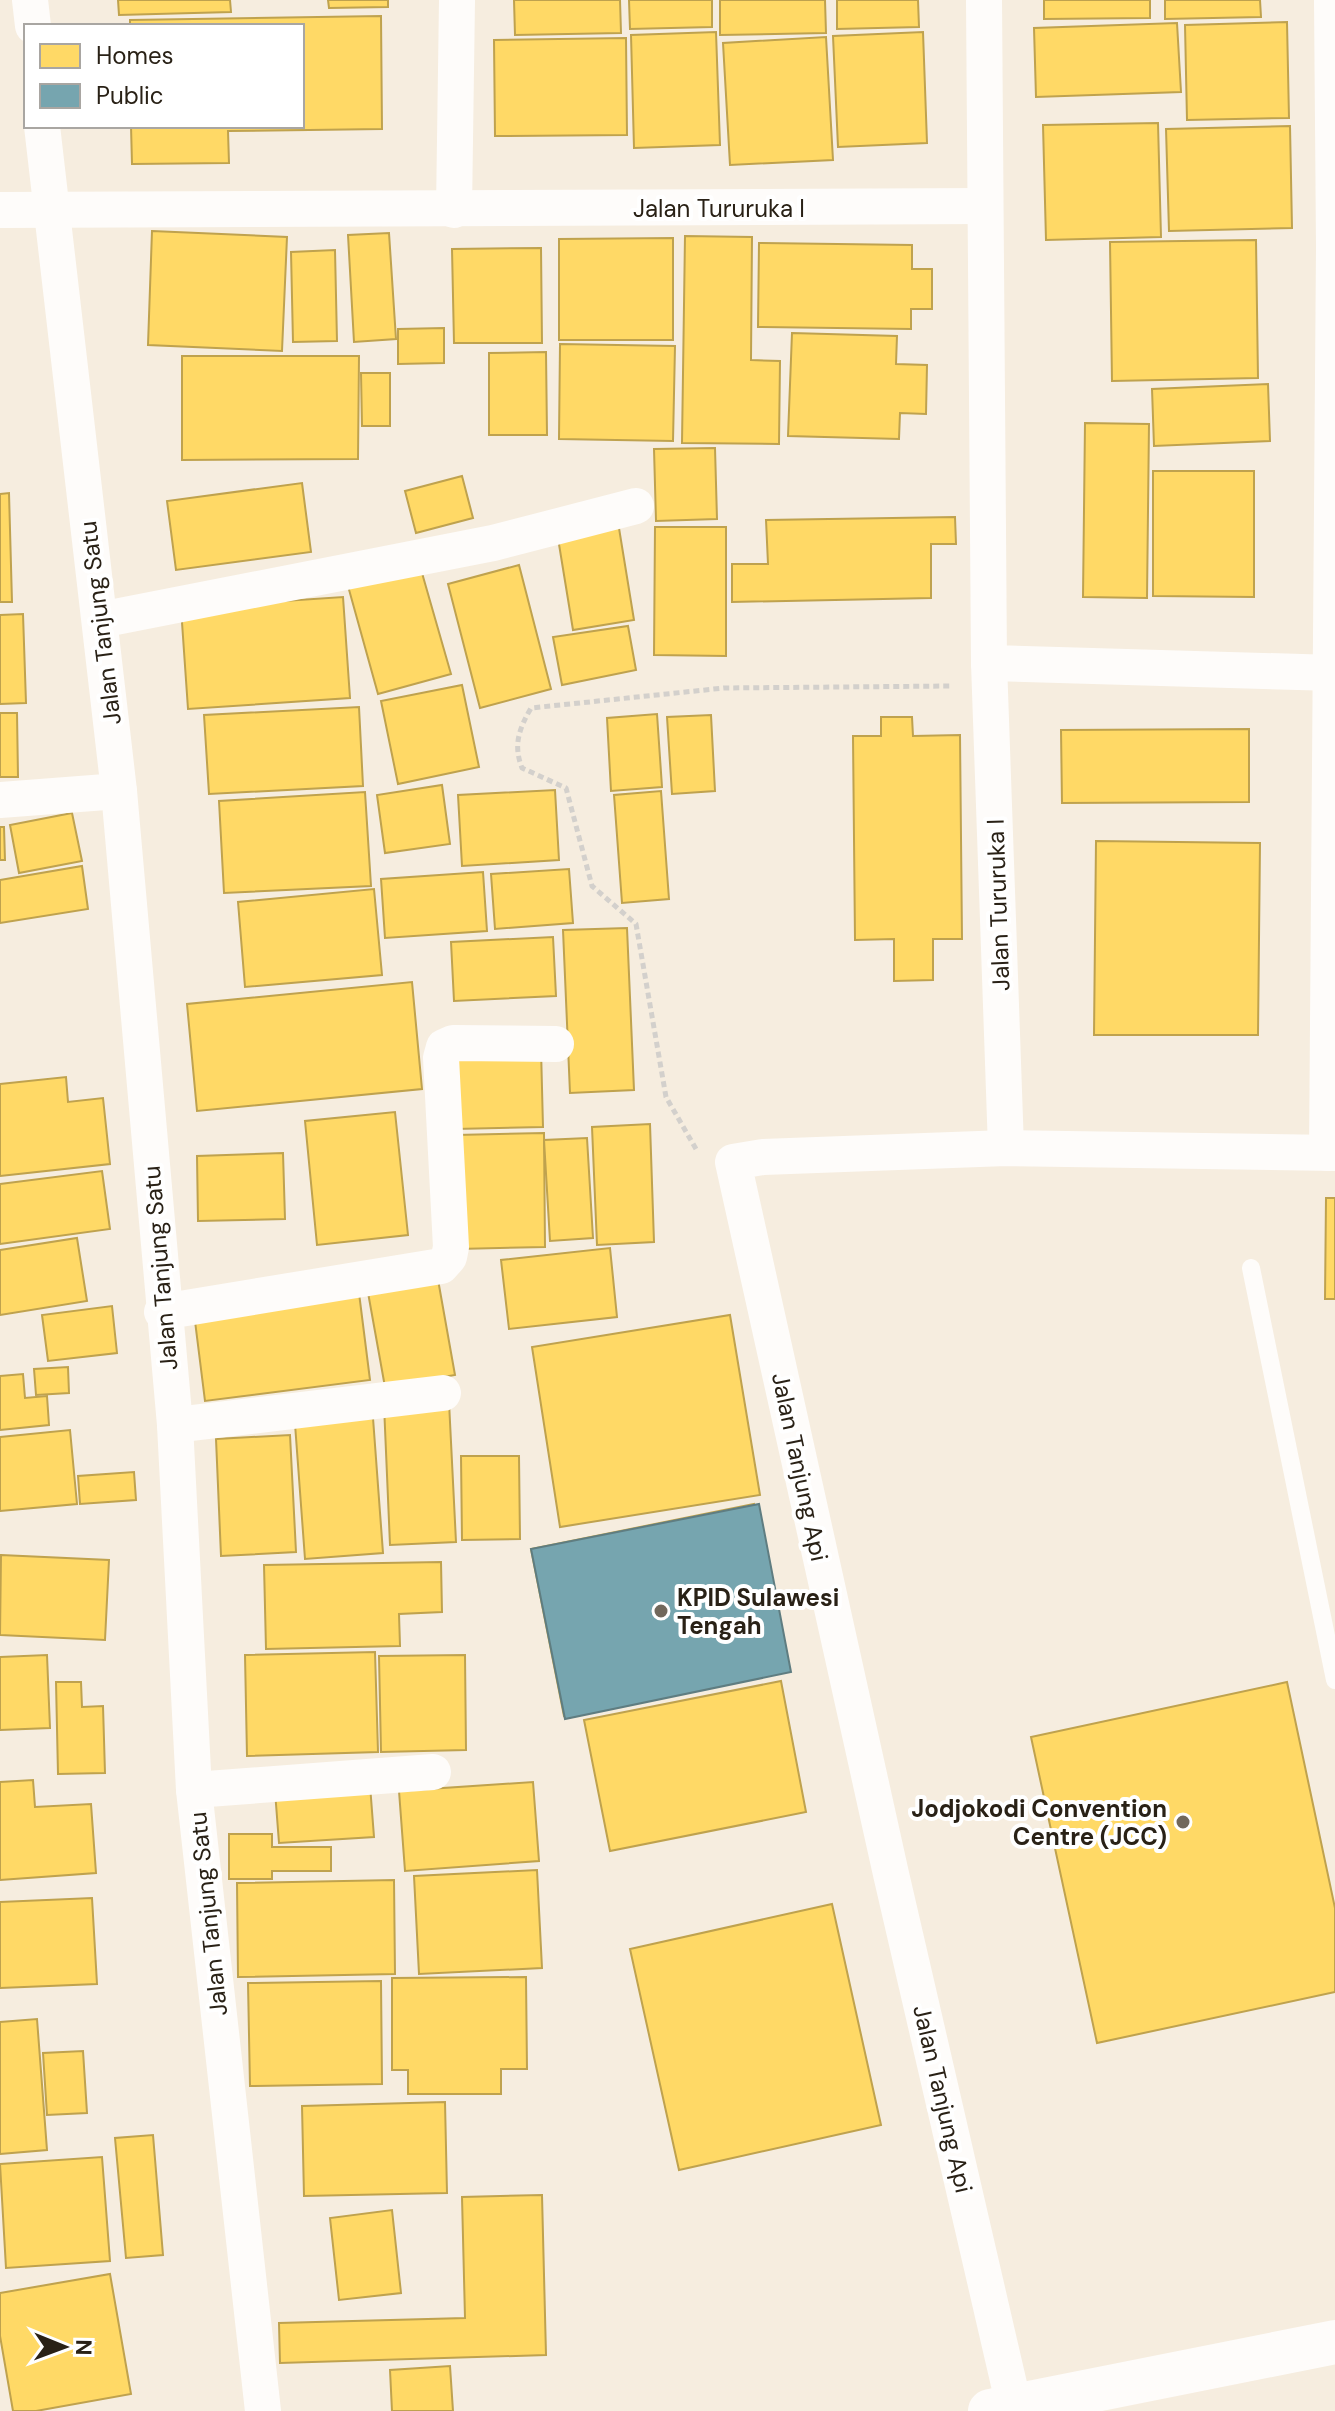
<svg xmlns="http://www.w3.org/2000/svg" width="1335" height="2411" viewBox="0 0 1335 2411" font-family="'DM Sans',sans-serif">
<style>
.homes{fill:#ffd966;stroke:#bfa24e;stroke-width:2}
.public{fill:#76a5af;stroke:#5f7d81;stroke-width:2}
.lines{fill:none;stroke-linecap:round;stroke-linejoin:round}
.path{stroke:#d3d0cc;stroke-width:5;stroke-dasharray:6 4;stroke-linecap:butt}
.service{stroke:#fefcfa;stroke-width:18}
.minor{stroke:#fefcfa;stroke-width:36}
.primary{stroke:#fefcfa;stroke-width:44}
.poi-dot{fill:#71685c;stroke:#fff;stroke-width:3}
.labels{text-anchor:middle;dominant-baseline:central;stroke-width:8;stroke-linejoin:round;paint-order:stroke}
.street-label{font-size:24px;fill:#292116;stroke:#fff}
.poi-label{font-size:24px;font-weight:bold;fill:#292116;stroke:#fff;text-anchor:start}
</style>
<rect width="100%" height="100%" fill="#f6eddf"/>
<g class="homes">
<path d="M 118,0 L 230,0 L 231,12 L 119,15 Z"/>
<path d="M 328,0 L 388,0 L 388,7 L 329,8 Z"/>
<path d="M 514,0 L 620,0 L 621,33 L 515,35 Z"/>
<path d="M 629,0 L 712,0 L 712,27 L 630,29 Z"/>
<path d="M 720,0 L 825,0 L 826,33 L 720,35 Z"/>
<path d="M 837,0 L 918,0 L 919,27 L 837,29 Z"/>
<path d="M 1044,0 L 1150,0 L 1150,18 L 1044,19 Z"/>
<path d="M 1165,0 L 1260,0 L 1261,17 L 1165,19 Z"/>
<path d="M 381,16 L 382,129 L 228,131 L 229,163 L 132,164 L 131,126 L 302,126 L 302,26 L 130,26 L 130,20 Z"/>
<path d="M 1287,22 L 1289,118 L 1187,120 L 1185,25 Z"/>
<path d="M 1177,23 L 1181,92 L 1036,97 L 1034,28 Z"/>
<path d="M 716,32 L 720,145 L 634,148 L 631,35 Z"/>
<path d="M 923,32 L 927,143 L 838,147 L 833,36 Z"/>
<path d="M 826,37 L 833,160 L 730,165 L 723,43 Z"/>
<path d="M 626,38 L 627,135 L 495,136 L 494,40 Z"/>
<path d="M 1158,123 L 1161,237 L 1046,240 L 1043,125 Z"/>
<path d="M 1290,126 L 1292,228 L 1169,231 L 1166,129 Z"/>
<path d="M 152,231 L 287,237 L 282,351 L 148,345 Z"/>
<path d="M 389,233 L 396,339 L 354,342 L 348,235 Z"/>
<path d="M 685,236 L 752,237 L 751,360 L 780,361 L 779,444 L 682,443 Z"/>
<path d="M 673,238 L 673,340 L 559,340 L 559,239 Z"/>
<path d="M 1256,240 L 1258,378 L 1112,381 L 1110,242 Z"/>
<path d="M 759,243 L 912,245 L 912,269 L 932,269 L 932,309 L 911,309 L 911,329 L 758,327 Z"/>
<path d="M 541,248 L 542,343 L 454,343 L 452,249 Z"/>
<path d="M 335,250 L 337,341 L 293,342 L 291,252 Z"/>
<path d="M 444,328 L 444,363 L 398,364 L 398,329 Z"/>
<path d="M 792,333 L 897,336 L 896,364 L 927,365 L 926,414 L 900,413 L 899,439 L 788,436 Z"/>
<path d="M 560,344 L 675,346 L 673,441 L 559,439 Z"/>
<path d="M 546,352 L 547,435 L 489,435 L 489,353 Z"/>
<path d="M 182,356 L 359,356 L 358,459 L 182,460 Z"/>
<path d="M 361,373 L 390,373 L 390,426 L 362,426 Z"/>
<path d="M 1268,384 L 1270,441 L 1154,446 L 1152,389 Z"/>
<path d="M 1085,423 L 1149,424 L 1147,598 L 1083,597 Z"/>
<path d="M 715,448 L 717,519 L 656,521 L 654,449 Z"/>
<path d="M 1153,471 L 1254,471 L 1254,597 L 1153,596 Z"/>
<path d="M 462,476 L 473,518 L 416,533 L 405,491 Z"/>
<path d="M 302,483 L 311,552 L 176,570 L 167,501 Z"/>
<path d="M 9,493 L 12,602 L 0,602 L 0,494 Z"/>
<path d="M 955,517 L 956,544 L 931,544 L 931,598 L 732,602 L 732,564 L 768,564 L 766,520 Z"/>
<path d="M 618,522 L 634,620 L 573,630 L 557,532 Z"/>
<path d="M 655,527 L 726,527 L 726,656 L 654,655 Z"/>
<path d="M 519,565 L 551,689 L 480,708 L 448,584 Z"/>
<path d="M 420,566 L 451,674 L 378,694 L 348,586 Z"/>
<path d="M 343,597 L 350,698 L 188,709 L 181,608 Z"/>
<path d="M 23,614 L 26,703 L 0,704 L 0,615 Z"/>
<path d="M 628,626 L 636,670 L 562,685 L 553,637 Z"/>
<path d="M 462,685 L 479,767 L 398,784 L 381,701 Z"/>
<path d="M 359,707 L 363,786 L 209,794 L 204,715 Z"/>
<path d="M 0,713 L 17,713 L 18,777 L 0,777 Z"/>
<path d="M 657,714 L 662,787 L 611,791 L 607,718 Z"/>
<path d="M 711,715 L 715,791 L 672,794 L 667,717 Z"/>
<path d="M 881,717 L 912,717 L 913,736 L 960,735 L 962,939 L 933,939 L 933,980 L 894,981 L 894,939 L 855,940 L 853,736 L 881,736 Z"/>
<path d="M 1249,729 L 1249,802 L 1062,803 L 1061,730 Z"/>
<path d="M 442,785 L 450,844 L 385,853 L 377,795 Z"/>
<path d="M 555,790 L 559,860 L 462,866 L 458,795 Z"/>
<path d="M 661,791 L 669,899 L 622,903 L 614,795 Z"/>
<path d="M 365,792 L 371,886 L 224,893 L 219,801 Z"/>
<path d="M 72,813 L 82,861 L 19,873 L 10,825 Z"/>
<path d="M 0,827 L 4,827 L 5,860 L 0,860 Z"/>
<path d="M 1096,841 L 1260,843 L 1258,1035 L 1094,1035 Z"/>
<path d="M 82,866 L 88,909 L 0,923 L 0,880 Z"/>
<path d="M 569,869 L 573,923 L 495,929 L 491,874 Z"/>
<path d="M 483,872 L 487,931 L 385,938 L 381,879 Z"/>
<path d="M 374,889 L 382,975 L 245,987 L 238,902 Z"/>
<path d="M 627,928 L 634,1090 L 570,1093 L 563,930 Z"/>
<path d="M 553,937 L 556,996 L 454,1001 L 451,942 Z"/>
<path d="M 412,982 L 422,1089 L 197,1111 L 187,1004 Z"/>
<path d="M 541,1049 L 543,1127 L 455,1129 L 454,1051 Z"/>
<path d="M 66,1077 L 68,1102 L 103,1098 L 110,1164 L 0,1176 L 0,1084 Z"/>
<path d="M 395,1112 L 408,1235 L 317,1245 L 305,1121 Z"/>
<path d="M 650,1124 L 654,1242 L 597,1245 L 592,1127 Z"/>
<path d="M 544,1133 L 545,1247 L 458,1249 L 456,1135 Z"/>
<path d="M 587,1138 L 593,1238 L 550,1241 L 544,1140 Z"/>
<path d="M 283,1153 L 285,1219 L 198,1221 L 197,1156 Z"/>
<path d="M 102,1171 L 110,1229 L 0,1244 L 0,1184 Z"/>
<path d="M 1326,1198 L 1335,1198 L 1335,1299 L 1325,1299 Z"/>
<path d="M 77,1238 L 87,1301 L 0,1315 L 0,1250 Z"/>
<path d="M 610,1248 L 617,1317 L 509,1329 L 501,1260 Z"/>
<path d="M 437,1274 L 455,1375 L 385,1387 L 367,1287 Z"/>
<path d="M 359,1293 L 370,1380 L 205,1401 L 194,1313 Z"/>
<path d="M 112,1306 L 117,1353 L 48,1361 L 42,1315 Z"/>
<path d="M 730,1315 L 760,1495 L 560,1527 L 532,1347 Z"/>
<path d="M 68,1367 L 69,1393 L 36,1395 L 34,1369 Z"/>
<path d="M 23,1374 L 25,1398 L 47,1396 L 49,1425 L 0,1430 L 0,1376 Z"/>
<path d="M 449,1402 L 456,1542 L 390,1545 L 384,1405 Z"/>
<path d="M 373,1418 L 383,1553 L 305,1559 L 295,1424 Z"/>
<path d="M 70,1430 L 77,1504 L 0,1511 L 0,1437 Z"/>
<path d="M 290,1435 L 296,1552 L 221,1556 L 216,1439 Z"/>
<path d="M 461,1456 L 519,1456 L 520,1539 L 462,1540 Z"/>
<path d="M 134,1472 L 136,1500 L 80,1504 L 78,1476 Z"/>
<path d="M 754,1504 L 787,1671 L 564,1716 L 531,1549 Z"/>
<path d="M 1,1555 L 109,1560 L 105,1640 L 0,1635 Z"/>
<path d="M 441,1562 L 442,1612 L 399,1614 L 400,1646 L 266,1649 L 264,1565 Z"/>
<path d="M 375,1652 L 378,1752 L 247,1756 L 245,1655 Z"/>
<path d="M 47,1655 L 50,1728 L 0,1730 L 0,1657 Z"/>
<path d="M 465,1655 L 466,1750 L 381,1752 L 379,1656 Z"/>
<path d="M 781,1681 L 806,1812 L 610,1851 L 584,1720 Z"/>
<path d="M 56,1682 L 81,1682 L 82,1707 L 103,1706 L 105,1773 L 58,1774 Z"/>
<path d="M 1287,1682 L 1335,1908 L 1335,1992 L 1097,2043 L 1031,1737 Z"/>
<path d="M 33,1780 L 35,1807 L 91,1804 L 96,1873 L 0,1880 L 0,1782 Z"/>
<path d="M 533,1782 L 539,1861 L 405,1871 L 399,1791 Z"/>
<path d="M 370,1785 L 374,1837 L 279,1843 L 275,1791 Z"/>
<path d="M 229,1834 L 272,1834 L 272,1847 L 331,1847 L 331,1871 L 272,1871 L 272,1879 L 229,1879 Z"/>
<path d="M 537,1870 L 542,1968 L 419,1974 L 414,1876 Z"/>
<path d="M 394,1880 L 395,1974 L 238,1977 L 237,1883 Z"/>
<path d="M 92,1898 L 97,1984 L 0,1988 L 0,1902 Z"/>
<path d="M 832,1904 L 881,2125 L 679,2170 L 630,1949 Z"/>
<path d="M 526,1977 L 527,2069 L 501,2069 L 501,2094 L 408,2094 L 408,2070 L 392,2070 L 392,1978 Z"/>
<path d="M 381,1981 L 382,2084 L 250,2086 L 248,1983 Z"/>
<path d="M 37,2019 L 47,2150 L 0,2154 L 0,2022 Z"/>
<path d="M 83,2051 L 87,2113 L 47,2115 L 43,2053 Z"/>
<path d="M 445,2102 L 447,2193 L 304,2196 L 302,2106 Z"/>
<path d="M 153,2135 L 163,2255 L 126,2258 L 115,2138 Z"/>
<path d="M 102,2157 L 110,2261 L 6,2268 L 0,2164 Z"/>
<path d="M 542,2195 L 546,2355 L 280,2363 L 279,2323 L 465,2318 L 462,2197 Z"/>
<path d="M 392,2210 L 401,2293 L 339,2300 L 330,2218 Z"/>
<path d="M 110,2274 L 131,2394 L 36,2411 L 13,2411 L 0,2336 L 0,2293 Z"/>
<path d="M 450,2366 L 453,2411 L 392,2411 L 390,2370 Z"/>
</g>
<path class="public" d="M 759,1504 L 791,1672 L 565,1719 L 531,1549 Z"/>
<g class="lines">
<path class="path" d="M 696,1149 L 666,1097 L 636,924 L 592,886 L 566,788 L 522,768 C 513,745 519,729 531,708 L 724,688 L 952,686"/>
<path class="service" d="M 1251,1268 L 1335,1680"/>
<g class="minor">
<path d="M 30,0 L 33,26"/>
<path d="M 984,0 L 989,663 L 1335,673"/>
<path d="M 42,126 L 119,791 L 175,1425 L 194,1790 L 263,2411"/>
<path d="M 0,210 L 984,206"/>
<path d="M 454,210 L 457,0"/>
<path d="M 100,620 L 493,543 L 636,506"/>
<path d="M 989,663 L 1006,1148"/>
<path d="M 0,800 L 119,791"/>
<path d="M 1327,1153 L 1334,248 L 1332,0"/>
<path d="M 162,1312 L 441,1266 L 449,1257 L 451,1247 L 441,1058 L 444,1047 L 453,1043 L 556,1044"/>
<path d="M 175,1425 L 443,1393"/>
<path d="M 194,1790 L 433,1772"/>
<path d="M 1014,2406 L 891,1874 L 733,1162 L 763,1157 L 1006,1148 L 1335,1153"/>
</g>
<path class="primary" d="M 990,2411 L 1335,2342"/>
</g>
<g class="poi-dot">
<circle cx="661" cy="1611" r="8"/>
<circle cx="1183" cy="1822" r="8"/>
</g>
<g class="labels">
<g class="street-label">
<text x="719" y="208">Jalan Tururuka I</text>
<text transform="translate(100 623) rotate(-97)">Jalan Tanjung Satu</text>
<text transform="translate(998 905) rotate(-92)">Jalan Tururuka I</text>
<text transform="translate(160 1268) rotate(-95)">Jalan Tanjung Satu</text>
<text transform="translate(800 1467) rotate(78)">Jalan Tanjung Api</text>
<text transform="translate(208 1914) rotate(-96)">Jalan Tanjung Satu</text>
<text transform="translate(943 2099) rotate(77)">Jalan Tanjung Api</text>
</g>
<g class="poi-label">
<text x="677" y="1597">KPID Sulawesi<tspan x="677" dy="28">Tengah</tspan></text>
<text x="1167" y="1808" text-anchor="end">Jodjokodi Convention<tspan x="1167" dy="28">Centre (JCC)</tspan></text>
</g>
</g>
<rect x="24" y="24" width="280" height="104" fill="#ffffff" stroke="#a9a6a2" stroke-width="2"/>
<rect x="40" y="44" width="40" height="24" fill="#ffd966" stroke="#a9a6a2" stroke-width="2"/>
<text x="96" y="64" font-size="24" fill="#292116">Homes</text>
<rect x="40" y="84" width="40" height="24" fill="#76a5af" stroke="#a9a6a2" stroke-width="2"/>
<text x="96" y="104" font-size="24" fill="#292116">Public</text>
<g transform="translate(64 2347) rotate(91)" stroke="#ffffff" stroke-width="6" paint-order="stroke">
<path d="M0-6L14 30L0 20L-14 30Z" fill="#292116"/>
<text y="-12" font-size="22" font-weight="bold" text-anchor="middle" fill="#292116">N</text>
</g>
</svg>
